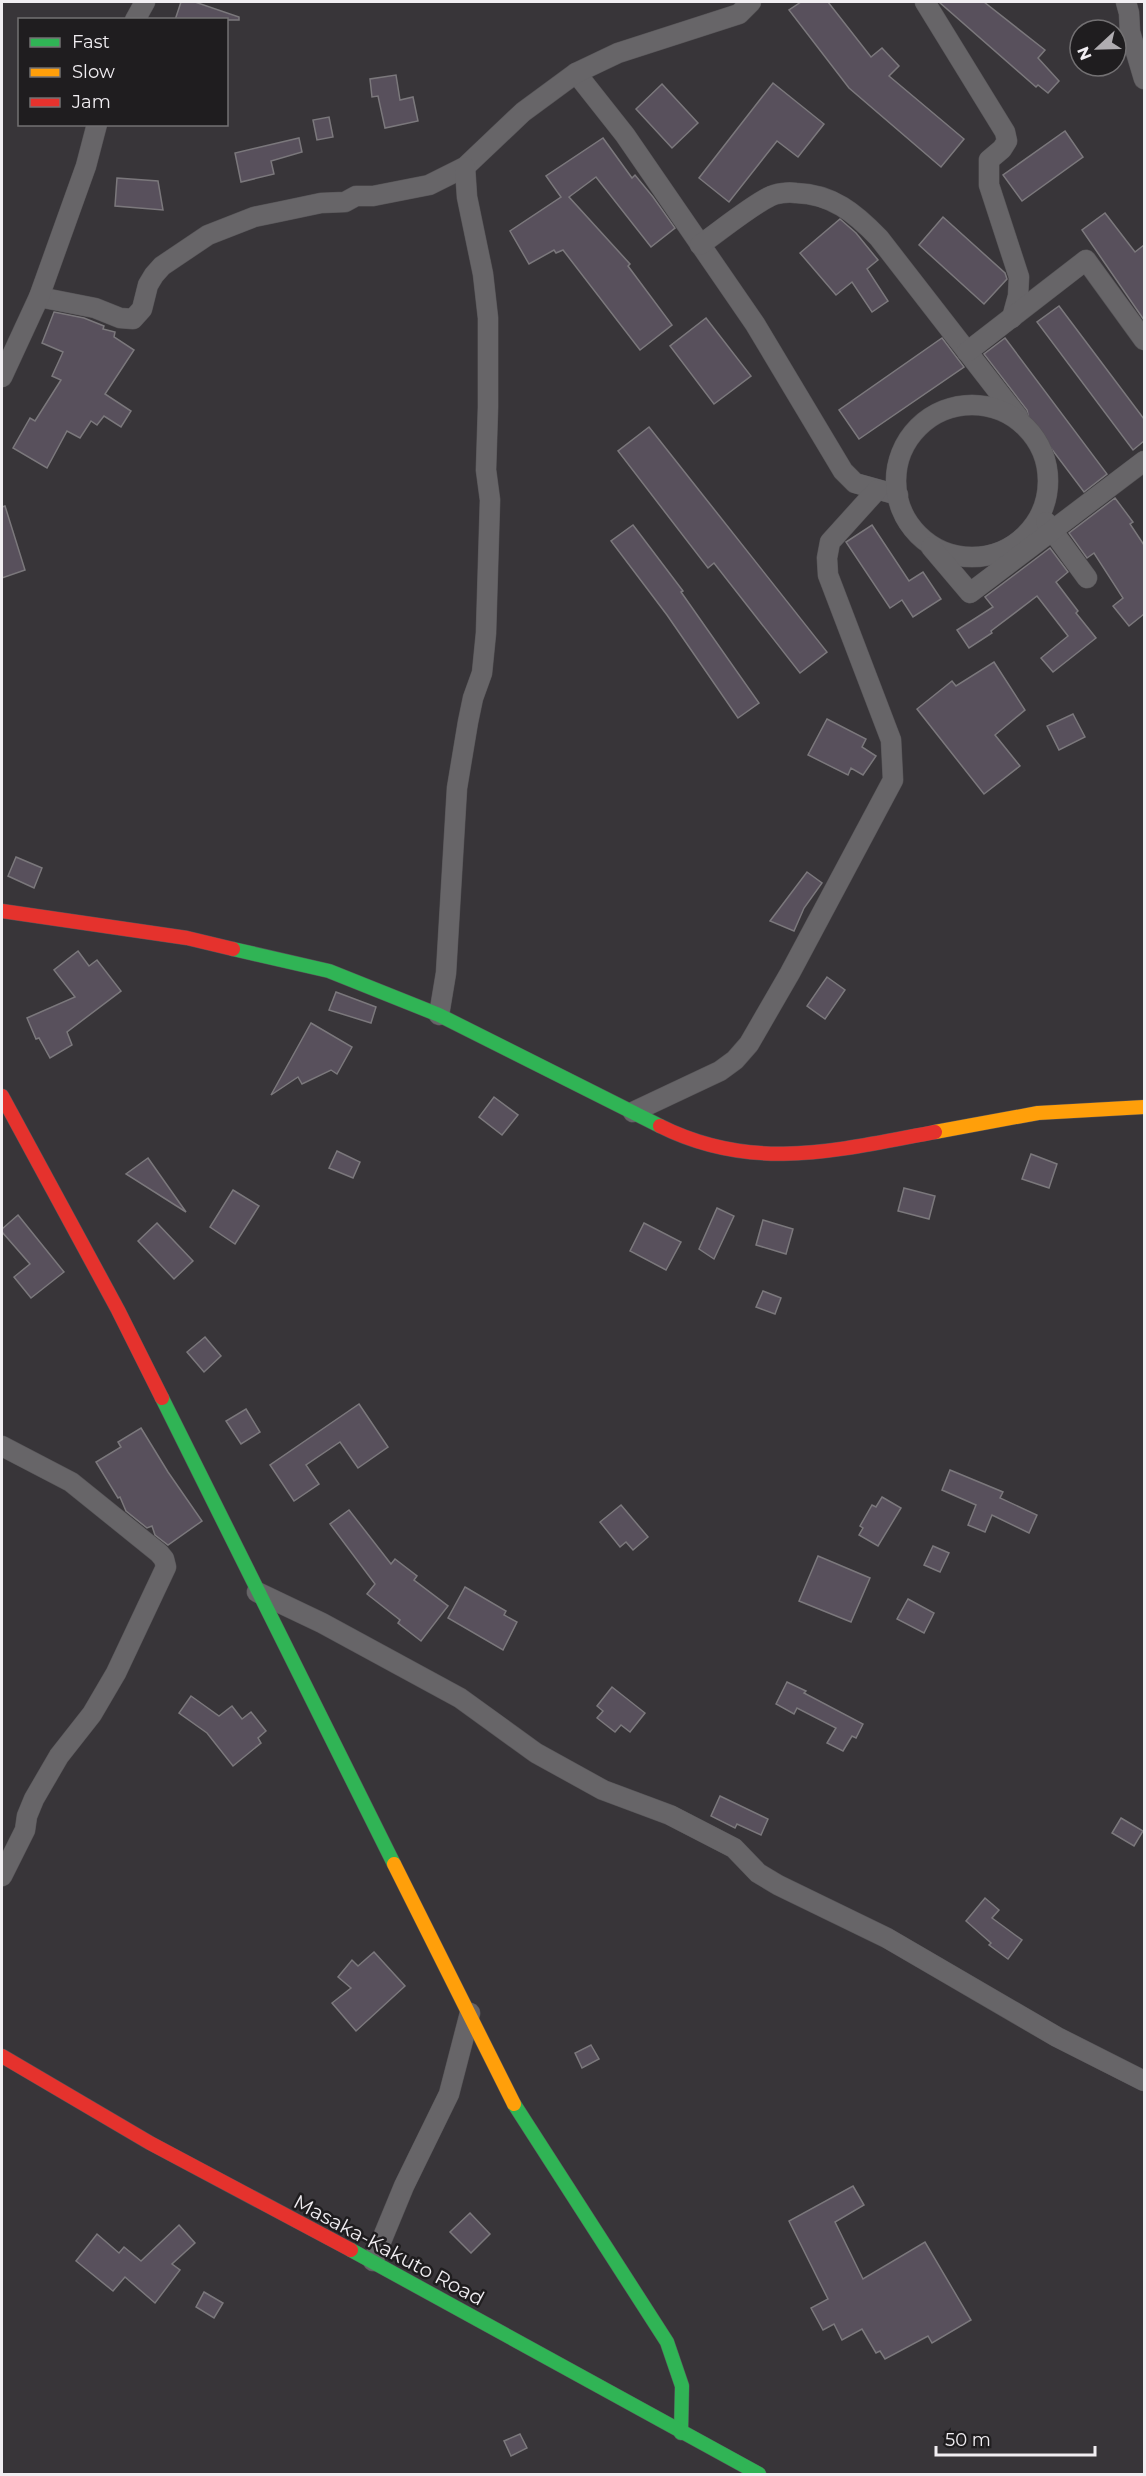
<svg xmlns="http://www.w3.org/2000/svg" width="1146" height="2476" viewBox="0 0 1146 2476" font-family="Montserrat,sans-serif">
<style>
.building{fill:#58505c;stroke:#7b787c;stroke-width:1.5}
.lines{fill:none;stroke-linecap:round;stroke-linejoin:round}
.street-casing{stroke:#565457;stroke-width:21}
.fast-casing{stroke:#565457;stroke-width:15}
.slow-casing{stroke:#565457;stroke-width:15}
.jam-casing{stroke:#565457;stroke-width:15}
.street{stroke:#676568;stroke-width:20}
.fast{stroke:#30b455;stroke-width:14}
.slow{stroke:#ff9f0a;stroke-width:14}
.jam{stroke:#e5322d;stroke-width:14}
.labels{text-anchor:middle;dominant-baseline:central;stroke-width:5;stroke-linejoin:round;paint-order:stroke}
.street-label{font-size:20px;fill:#f1eef2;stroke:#1f1d1f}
</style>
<rect width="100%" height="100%" fill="#383539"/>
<g class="building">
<path d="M 181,2 L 195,2 L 239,17 L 239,20 L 175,20 Z"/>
<path d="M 801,2 L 828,2 L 871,57 L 882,48 L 899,66 L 889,76 L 964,139 L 941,167 L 849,88 L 789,10 Z"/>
<path d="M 939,2 L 984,2 L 1045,50 L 1038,58 L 1059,81 L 1048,93 L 1038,85 L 1036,87 Z"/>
<path d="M 396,75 L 400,100 L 413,97 L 418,121 L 385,128 L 378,96 L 372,97 L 370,79 Z"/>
<path d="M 773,83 L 824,124 L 798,157 L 777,141 L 729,202 L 699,178 Z"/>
<path d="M 662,84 L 698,123 L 672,148 L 636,109 Z"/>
<path d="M 329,117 L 333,137 L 317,140 L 313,120 Z"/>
<path d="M 1065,131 L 1083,157 L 1022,201 L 1003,175 Z"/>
<path d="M 299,138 L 302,152 L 271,161 L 274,174 L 241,182 L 235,153 Z"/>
<path d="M 603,138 L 632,178 L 635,175 L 653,197 L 675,228 L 651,247 L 596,177 L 569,197 L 630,264 L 628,266 L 672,325 L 640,350 L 563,250 L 556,253 L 554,250 L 529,264 L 510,231 L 561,197 L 546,176 Z"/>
<path d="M 117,178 L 158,181 L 163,210 L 115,206 Z"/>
<path d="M 1105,213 L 1135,252 L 1144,245 L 1144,320 L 1082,230 Z"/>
<path d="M 943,217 L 1005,273 L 1007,279 L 984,304 L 919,245 Z"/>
<path d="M 840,219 L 856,233 L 878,260 L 867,269 L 888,301 L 872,312 L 852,282 L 836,295 L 800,253 Z"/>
<path d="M 1059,306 L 1144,419 L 1144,441 L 1133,450 L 1037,322 Z"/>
<path d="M 54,312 L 84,318 L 104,326 L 103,329 L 115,332 L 114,337 L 134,350 L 105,394 L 131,411 L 121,427 L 104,416 L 97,425 L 91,421 L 80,438 L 67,431 L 47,468 L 13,448 L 30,418 L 35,421 L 61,380 L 52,376 L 63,352 L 42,343 Z"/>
<path d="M 706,318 L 751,376 L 714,404 L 670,346 Z"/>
<path d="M 942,338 L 964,367 L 859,439 L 839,410 Z"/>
<path d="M 1005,338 L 1107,474 L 1084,492 L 1029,419 L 1027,410 L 984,354 Z"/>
<path d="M 649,427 L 827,652 L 800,673 L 714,563 L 708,568 L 618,451 Z"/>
<path d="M 1115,498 L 1133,522 L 1130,524 L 1144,545 L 1144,614 L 1129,626 L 1113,606 L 1123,598 L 1094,553 L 1087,558 L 1069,533 Z"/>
<path d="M 5,506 L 25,570 L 2,578 L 2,507 Z"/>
<path d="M 633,525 L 683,591 L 681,592 L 759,703 L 738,718 L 667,615 L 611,541 Z"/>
<path d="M 872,525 L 909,581 L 923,572 L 941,599 L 913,617 L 902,600 L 890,608 L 846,542 Z"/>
<path d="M 1050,548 L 1068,572 L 1056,582 L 1078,611 L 1076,613 L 1096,638 L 1053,672 L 1041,658 L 1068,636 L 1037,596 L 991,631 L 992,633 L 969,648 L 957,630 L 993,607 L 985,597 Z"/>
<path d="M 994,662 L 1025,710 L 995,735 L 1020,766 L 984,794 L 917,709 L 952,681 L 956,686 Z"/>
<path d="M 1073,714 L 1085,737 L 1059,750 L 1047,726 Z"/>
<path d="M 827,719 L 866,739 L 862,747 L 876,756 L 863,775 L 851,768 L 848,775 L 808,755 Z"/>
<path d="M 16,857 L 42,868 L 34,888 L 8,876 Z"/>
<path d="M 807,872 L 822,883 L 804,908 L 794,931 L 770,921 Z"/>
<path d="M 78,951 L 89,966 L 97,960 L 121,991 L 67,1032 L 72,1045 L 50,1058 L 39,1038 L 36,1039 L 27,1018 L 75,997 L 54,970 Z"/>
<path d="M 827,977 L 845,990 L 825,1019 L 807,1006 Z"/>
<path d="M 336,992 L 376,1007 L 371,1023 L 329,1010 Z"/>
<path d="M 311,1023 L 352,1047 L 337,1074 L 331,1070 L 302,1084 L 298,1077 L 271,1095 Z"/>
<path d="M 494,1097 L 518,1115 L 502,1135 L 479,1117 Z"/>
<path d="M 337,1151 L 360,1162 L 353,1178 L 329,1168 Z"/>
<path d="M 1031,1154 L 1057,1164 L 1049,1188 L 1022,1179 Z"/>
<path d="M 148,1158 L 186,1212 L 126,1174 Z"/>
<path d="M 904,1188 L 935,1196 L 929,1219 L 898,1211 Z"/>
<path d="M 233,1190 L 259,1206 L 235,1244 L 210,1227 Z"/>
<path d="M 717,1208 L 734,1216 L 714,1259 L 699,1249 Z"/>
<path d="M 18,1215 L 64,1272 L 31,1298 L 14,1277 L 30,1264 L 2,1232 L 2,1229 Z"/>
<path d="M 763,1220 L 793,1229 L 786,1254 L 756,1245 Z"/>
<path d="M 157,1223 L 193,1261 L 174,1279 L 138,1241 Z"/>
<path d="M 644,1223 L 681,1242 L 666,1270 L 630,1251 Z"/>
<path d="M 763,1291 L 781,1298 L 775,1314 L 756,1307 Z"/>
<path d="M 205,1337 L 221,1356 L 204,1372 L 187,1352 Z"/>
<path d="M 359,1404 L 388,1447 L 358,1468 L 340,1442 L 306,1465 L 319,1484 L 294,1501 L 270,1465 Z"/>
<path d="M 246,1409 L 260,1432 L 241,1444 L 226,1421 Z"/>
<path d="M 141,1428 L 168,1472 L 202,1521 L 168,1545 L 155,1535 L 152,1526 L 147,1528 L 126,1511 L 120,1497 L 118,1498 L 96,1462 L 121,1447 L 118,1442 Z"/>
<path d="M 950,1470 L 1003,1492 L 1000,1498 L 1037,1515 L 1029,1533 L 992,1515 L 985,1532 L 968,1525 L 976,1505 L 942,1490 Z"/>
<path d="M 882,1497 L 901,1508 L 878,1546 L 859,1535 L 863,1528 L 860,1526 L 872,1505 L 876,1507 Z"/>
<path d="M 621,1505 L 648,1537 L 633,1550 L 626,1542 L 620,1547 L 600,1522 Z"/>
<path d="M 349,1510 L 391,1564 L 395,1559 L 417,1576 L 414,1580 L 448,1606 L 421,1641 L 398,1623 L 400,1620 L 367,1594 L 375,1584 L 330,1524 Z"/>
<path d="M 933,1546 L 949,1553 L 940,1572 L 924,1565 Z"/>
<path d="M 818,1556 L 870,1578 L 851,1622 L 799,1601 Z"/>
<path d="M 465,1587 L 506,1611 L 504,1615 L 517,1622 L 503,1650 L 448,1618 Z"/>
<path d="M 908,1599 L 934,1613 L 924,1633 L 897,1619 Z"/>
<path d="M 787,1682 L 806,1691 L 804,1693 L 863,1724 L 856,1738 L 852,1736 L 843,1751 L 827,1743 L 836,1728 L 797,1708 L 794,1714 L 776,1704 Z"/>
<path d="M 612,1687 L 645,1713 L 630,1732 L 621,1725 L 615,1732 L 597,1718 L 603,1711 L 597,1706 Z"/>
<path d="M 191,1696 L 219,1716 L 232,1706 L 242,1719 L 251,1712 L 266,1731 L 258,1738 L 261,1743 L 233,1766 L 207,1733 L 179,1713 Z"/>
<path d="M 720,1796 L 768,1819 L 761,1835 L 737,1824 L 735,1828 L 711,1816 Z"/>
<path d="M 1121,1818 L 1143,1831 L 1134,1846 L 1112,1833 Z"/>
<path d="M 985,1898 L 999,1910 L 992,1918 L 1022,1940 L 1008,1959 L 989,1945 L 991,1943 L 966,1921 Z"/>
<path d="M 374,1952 L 405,1986 L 356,2031 L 332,2003 L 351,1988 L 338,1977 L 352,1960 L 358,1966 Z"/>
<path d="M 591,2045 L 599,2059 L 582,2068 L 575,2053 Z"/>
<path d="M 853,2186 L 864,2205 L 835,2222 L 863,2279 L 925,2242 L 971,2320 L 932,2343 L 928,2336 L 885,2359 L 880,2351 L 876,2353 L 862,2329 L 842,2340 L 834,2324 L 823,2330 L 811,2308 L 828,2299 L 789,2221 Z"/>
<path d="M 470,2213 L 490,2234 L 471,2253 L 450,2232 Z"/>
<path d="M 179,2225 L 195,2243 L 172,2264 L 180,2270 L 155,2303 L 125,2277 L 113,2291 L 76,2261 L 97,2234 L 119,2253 L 124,2247 L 141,2261 Z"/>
<path d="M 204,2292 L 223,2303 L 214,2318 L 196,2307 Z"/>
<path d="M 520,2434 L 527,2448 L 511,2456 L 504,2441 Z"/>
</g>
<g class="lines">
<defs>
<g id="street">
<path d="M 925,2 L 1005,132 L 1007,141 L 1002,149 L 989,160 L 989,185 L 1019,277 L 1018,296 L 1012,318"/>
<path d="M 1126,2 L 1129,13 L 1130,32 L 1144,79"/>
<path d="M 135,20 L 145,2"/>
<path d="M 576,73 L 625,135 L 755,324 L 843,471 L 855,483 L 898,495"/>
<path d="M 700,245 C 720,231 749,207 769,197 C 776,193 788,192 796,193 C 832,194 855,213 879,238 L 1018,417"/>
<path d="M 39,297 L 95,308 L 120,318 L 133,319 L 142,309 L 148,285 L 154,275 L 162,266 L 208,235 L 254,217 L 283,211 L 321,203 L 345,202 L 356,196 L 373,196 L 429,185 L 465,167 L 523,112 L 576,73 L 618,53 L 739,14 L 751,2"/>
<path d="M 967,352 L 1086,260 L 1144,340"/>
<path d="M 2,377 L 39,297 L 86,166 L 97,124"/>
<circle cx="972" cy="481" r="76"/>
<path d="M 1046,522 L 1087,578"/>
<path d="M 931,547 L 970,593 L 1144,461"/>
<path d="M 439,1015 L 446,973 L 457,788 L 468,722 L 473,698 L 482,673 L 486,633 L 490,500 L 486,470 L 488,407 L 488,318 L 483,274 L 467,197 L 465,167"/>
<path d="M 633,1112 L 720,1071 L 735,1060 L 749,1044 L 790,973 L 893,780 L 891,740 L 828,575 L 827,558 L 830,542 L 877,490"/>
<path d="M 2,1446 L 71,1482 L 159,1553 L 164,1559 L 166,1567 L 116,1673 L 92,1714 L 59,1756 L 34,1799 L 27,1816 L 25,1830 L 2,1876"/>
<path d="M 257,1592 L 322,1623 L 460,1698 L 536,1753 L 603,1790 L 670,1815 L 734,1848 L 758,1873 L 778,1885 L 887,1938 L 1057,2037 L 1144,2081"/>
<path d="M 373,2261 L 404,2186 L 449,2094 L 470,2013"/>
</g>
<g id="fast">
<path d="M 233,949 L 329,971 L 439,1015 L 660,1126"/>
<path d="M 162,1398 L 394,1864"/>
<path d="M 514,2104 L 667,2342 L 682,2386 L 681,2433"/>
<path d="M 351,2250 L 759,2474"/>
</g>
<g id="slow">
<path d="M 935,1132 L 1038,1113 L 1144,1107"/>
<path d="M 394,1864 L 514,2104"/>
</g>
<g id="jam">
<path d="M 2,911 L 187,938 L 233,949"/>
<path d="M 2,1096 L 118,1310 L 162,1398"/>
<path d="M 660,1126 C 754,1173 838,1150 935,1132"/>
<path d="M 2,2056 L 150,2143 L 351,2250"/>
</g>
</defs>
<use href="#street" class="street-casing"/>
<use href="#fast" class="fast-casing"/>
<use href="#slow" class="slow-casing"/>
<use href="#jam" class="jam-casing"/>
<use href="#street" class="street"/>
<use href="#fast" class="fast"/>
<use href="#slow" class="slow"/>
<use href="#jam" class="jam"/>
</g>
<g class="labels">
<g class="street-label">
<text transform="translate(389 2250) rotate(28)">Masaka-Kakuto Road</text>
</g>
</g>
<rect width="1146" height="2476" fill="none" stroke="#f1eef2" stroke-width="6"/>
<rect x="18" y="18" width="210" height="108" fill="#1f1d1f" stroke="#737173" stroke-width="1.5"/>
<rect x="30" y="38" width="30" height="9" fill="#30b455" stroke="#737173" stroke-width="1.5"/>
<text x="72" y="48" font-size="18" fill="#f1eef2">Fast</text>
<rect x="30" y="68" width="30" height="9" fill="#ff9f0a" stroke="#737173" stroke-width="1.5"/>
<text x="72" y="78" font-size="18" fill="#f1eef2">Slow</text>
<rect x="30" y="98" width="30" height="9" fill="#e5322d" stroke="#737173" stroke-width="1.5"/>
<text x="72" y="108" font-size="18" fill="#f1eef2">Jam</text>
<g transform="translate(1098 48) rotate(248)"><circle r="28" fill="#1f1d1f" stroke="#737173" stroke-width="1.5"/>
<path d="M0-4.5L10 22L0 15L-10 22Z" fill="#b0adb1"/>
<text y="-9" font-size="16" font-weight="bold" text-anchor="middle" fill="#f1eef2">N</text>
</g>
<path d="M936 2446v9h159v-9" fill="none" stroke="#f1eef2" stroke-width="3"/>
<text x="945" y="2446" font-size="18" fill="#f1eef2" stroke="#1f1d1f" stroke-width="4.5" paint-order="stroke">50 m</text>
</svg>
